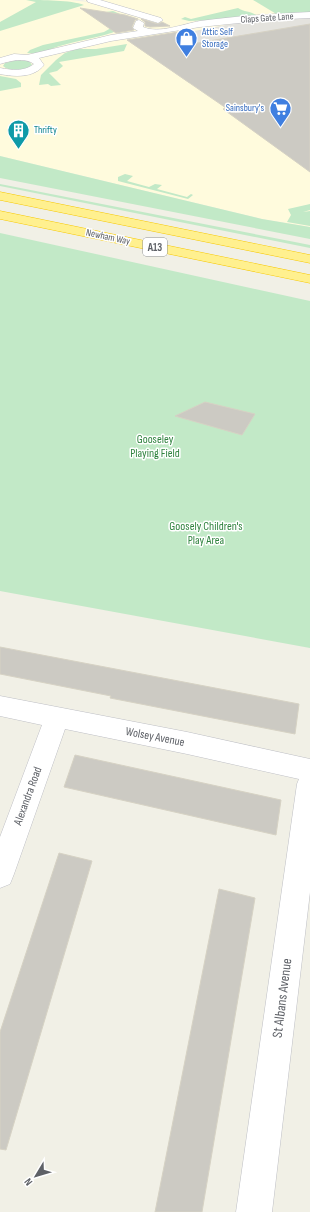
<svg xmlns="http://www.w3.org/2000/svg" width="310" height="1212" viewBox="0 0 310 1212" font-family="'Sofia Sans Condensed',sans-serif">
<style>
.commercial{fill:#fffbdd}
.industrial{fill:#e4e3de}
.green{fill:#c2e9c7}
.building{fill:#cccac3;stroke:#d6d2c4}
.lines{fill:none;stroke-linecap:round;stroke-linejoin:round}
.minor-casing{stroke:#bebfc5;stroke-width:1}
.highway-casing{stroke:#f7c800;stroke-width:1}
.minor{fill:#fff;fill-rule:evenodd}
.highway{fill:#fff08f;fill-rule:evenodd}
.labels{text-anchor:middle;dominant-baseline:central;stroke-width:3;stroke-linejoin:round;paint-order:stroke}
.far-street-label{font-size:10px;fill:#5e6167;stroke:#fff}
.far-shop-label{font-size:10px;fill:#366cbe;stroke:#fff;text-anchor:start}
.far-culture-label{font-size:10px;fill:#0d838f;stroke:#fff;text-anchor:start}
.shield{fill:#fff;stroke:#8e9095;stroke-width:1}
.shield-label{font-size:11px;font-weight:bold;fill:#5e6167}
.park-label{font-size:12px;fill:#30833f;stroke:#fff}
.street-label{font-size:12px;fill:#5e6167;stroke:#fff}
.near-street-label{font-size:14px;fill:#5e6167;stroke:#fff}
</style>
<rect width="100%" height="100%" fill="#f1f0e6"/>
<path class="commercial" d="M 0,0 L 70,0 L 88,2 L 83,0 L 270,0 L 310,61 L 310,227 L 262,219 L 0,156 Z"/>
<path class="industrial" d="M 310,14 L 310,61 L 189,83 L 131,43 L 278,15 Z"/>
<g class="green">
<path d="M 26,0 C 42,0 71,0 84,5 L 0,31 L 0,22 L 36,2 Z"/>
<path d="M 253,0 L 310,0 L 310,14 L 278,15 Z"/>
<path d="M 238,8 C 244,12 250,11 256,15 L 214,20 L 189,21 L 181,19 L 185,17 L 191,19 Z"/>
<path d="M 113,11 L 120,14 L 119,30 C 102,37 85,39 67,44 C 53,47 42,55 27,53 L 30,50 L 43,45 L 104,32 L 111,28 L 106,12 Z"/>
<path d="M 127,44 L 124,51 L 59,62 L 63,66 L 57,71 L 49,73 L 61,85 L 51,86 L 48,84 L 39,85 L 41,75 L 56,60 L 65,53 L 76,49 L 96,49 Z"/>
<path d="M 17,60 L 29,61 L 32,65 C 25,72 10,72 3,66 L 5,63 Z"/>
<path d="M 0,76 L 16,79 L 21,83 L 21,87 L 0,91 Z"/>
<path d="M 0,156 L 262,219 L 310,227 L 310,239 L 0,178 Z"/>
<path d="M 125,174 L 133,176 L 127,181 L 149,187 L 155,184 L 162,185 L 157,189 L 187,197 L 191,194 L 193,195 L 188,199 L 118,181 L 118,177 Z"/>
<path d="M 0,184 L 310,245 L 310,248 L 0,186 Z"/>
<path d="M 310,204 L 310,210 L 303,212 L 310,211 L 310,226 L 287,222 L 291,215 L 288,209 Z"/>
<path d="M 0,233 L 310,301 L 310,648 L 0,591 Z"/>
</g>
<g class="building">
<path d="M 80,8 L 125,15 L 138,19 L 135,20 L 132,27 L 134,30 L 116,33 Z"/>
<path d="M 141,19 L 158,24 L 162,22 L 170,26 L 150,27 L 145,26 L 145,22 Z"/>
<path d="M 310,24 L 310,172 L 223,109 L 226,108 L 127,40 L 178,32 L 197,43 Z"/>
<path d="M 205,402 L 255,414 L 242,435 L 175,416 Z"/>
<path d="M 0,647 L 299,704 L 295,734 L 110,698 L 111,696 L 0,674 Z"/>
<path d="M 75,755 L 281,800 L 276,835 L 64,787 Z"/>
<path d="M 59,853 L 92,861 L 6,1150 L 0,1149 L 0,1032 Z"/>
<path d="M 219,889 L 255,898 L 202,1212 L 155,1212 Z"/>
</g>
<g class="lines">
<defs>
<g id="minor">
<path d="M 87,0 L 100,0 L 161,18 L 163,20 L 158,23 L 155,22 L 88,2 Z"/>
<path d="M 310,12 L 310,18 L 267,20 L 200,27 L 111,41 L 39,58 L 44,65 C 34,78 15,77 0,74 L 0,68 C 12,70 24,72 34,64 C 24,57 11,61 0,64 L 0,58 L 14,54 L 27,55 L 111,35 L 138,31 L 133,28 L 136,21 L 139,20 L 144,23 L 143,27 C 159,34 183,24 200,21 C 236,16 273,14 310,12 Z"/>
<path d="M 0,696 L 187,732 L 310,759 L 310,892 L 272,1212 L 236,1212 L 297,784 L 299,779 L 187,754 L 65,729 L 14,874 L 10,884 L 0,888 L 0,837 L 42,725 L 0,716 Z"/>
</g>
<g id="highway">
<path d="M 0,192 L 310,255 L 310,263 L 0,200 Z"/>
<path d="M 0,211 L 310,275 L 310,283 L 0,219 Z"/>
</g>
</defs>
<use href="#minor" class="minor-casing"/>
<use href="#highway" class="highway-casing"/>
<use href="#minor" class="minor"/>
<use href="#highway" class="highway"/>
</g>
<defs>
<symbol id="shop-pin" viewBox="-11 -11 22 30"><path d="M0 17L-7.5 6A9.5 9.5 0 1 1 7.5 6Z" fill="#3f7fe0" stroke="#fff"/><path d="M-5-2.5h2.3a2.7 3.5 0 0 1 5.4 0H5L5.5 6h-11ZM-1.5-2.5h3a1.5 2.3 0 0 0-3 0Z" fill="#fff"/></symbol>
<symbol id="supermarket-pin" viewBox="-11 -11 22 30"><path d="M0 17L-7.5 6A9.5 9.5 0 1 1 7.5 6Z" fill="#3f7fe0" stroke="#fff"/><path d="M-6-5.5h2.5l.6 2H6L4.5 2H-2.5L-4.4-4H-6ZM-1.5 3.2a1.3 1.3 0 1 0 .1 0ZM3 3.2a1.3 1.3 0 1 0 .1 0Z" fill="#fff"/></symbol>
<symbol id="building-pin" viewBox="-11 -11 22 30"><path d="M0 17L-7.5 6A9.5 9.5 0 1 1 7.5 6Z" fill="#0f9aa8" stroke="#fff"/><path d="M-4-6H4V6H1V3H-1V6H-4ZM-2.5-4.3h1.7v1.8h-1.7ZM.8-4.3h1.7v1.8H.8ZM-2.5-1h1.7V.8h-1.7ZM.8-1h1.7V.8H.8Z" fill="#fff"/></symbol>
</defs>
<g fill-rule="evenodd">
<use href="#shop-pin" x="174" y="26" width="25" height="34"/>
<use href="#supermarket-pin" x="268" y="96" width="25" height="34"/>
<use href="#building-pin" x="6" y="118" width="25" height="34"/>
</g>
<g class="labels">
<g class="far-street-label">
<text transform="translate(267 18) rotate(-4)">Claps Gate Lane</text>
<text transform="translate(108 237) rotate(12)">Newham Way</text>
</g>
<g class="far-shop-label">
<text x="202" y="32">Attic Self<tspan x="202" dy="12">Storage</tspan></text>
<text x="264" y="108" text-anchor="end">Sainsbury's</text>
</g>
<g class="far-culture-label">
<text x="34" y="130">Thrifty</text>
</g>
<rect class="shield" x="143" y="238" width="24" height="18" rx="3"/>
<g class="shield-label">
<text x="155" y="247">A13</text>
</g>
<g class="park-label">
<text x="155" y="439">Gooseley<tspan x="155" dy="14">Playing Field</tspan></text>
<text x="206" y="526">Goosely Children's<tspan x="206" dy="14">Play Area</tspan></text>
</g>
<g class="street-label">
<text transform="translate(155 737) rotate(11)">Wolsey Avenue</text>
<text transform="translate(28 796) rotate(-70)">Alexandra Road</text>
</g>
<g class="near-street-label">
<text transform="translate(282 998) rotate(-83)">St Albans Avenue</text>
</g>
</g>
<g transform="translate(36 1176) rotate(232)" stroke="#ffffff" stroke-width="3" paint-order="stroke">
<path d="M0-3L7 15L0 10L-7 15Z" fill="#5e6167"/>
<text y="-6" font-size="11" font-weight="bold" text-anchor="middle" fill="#5e6167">N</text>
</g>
</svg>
